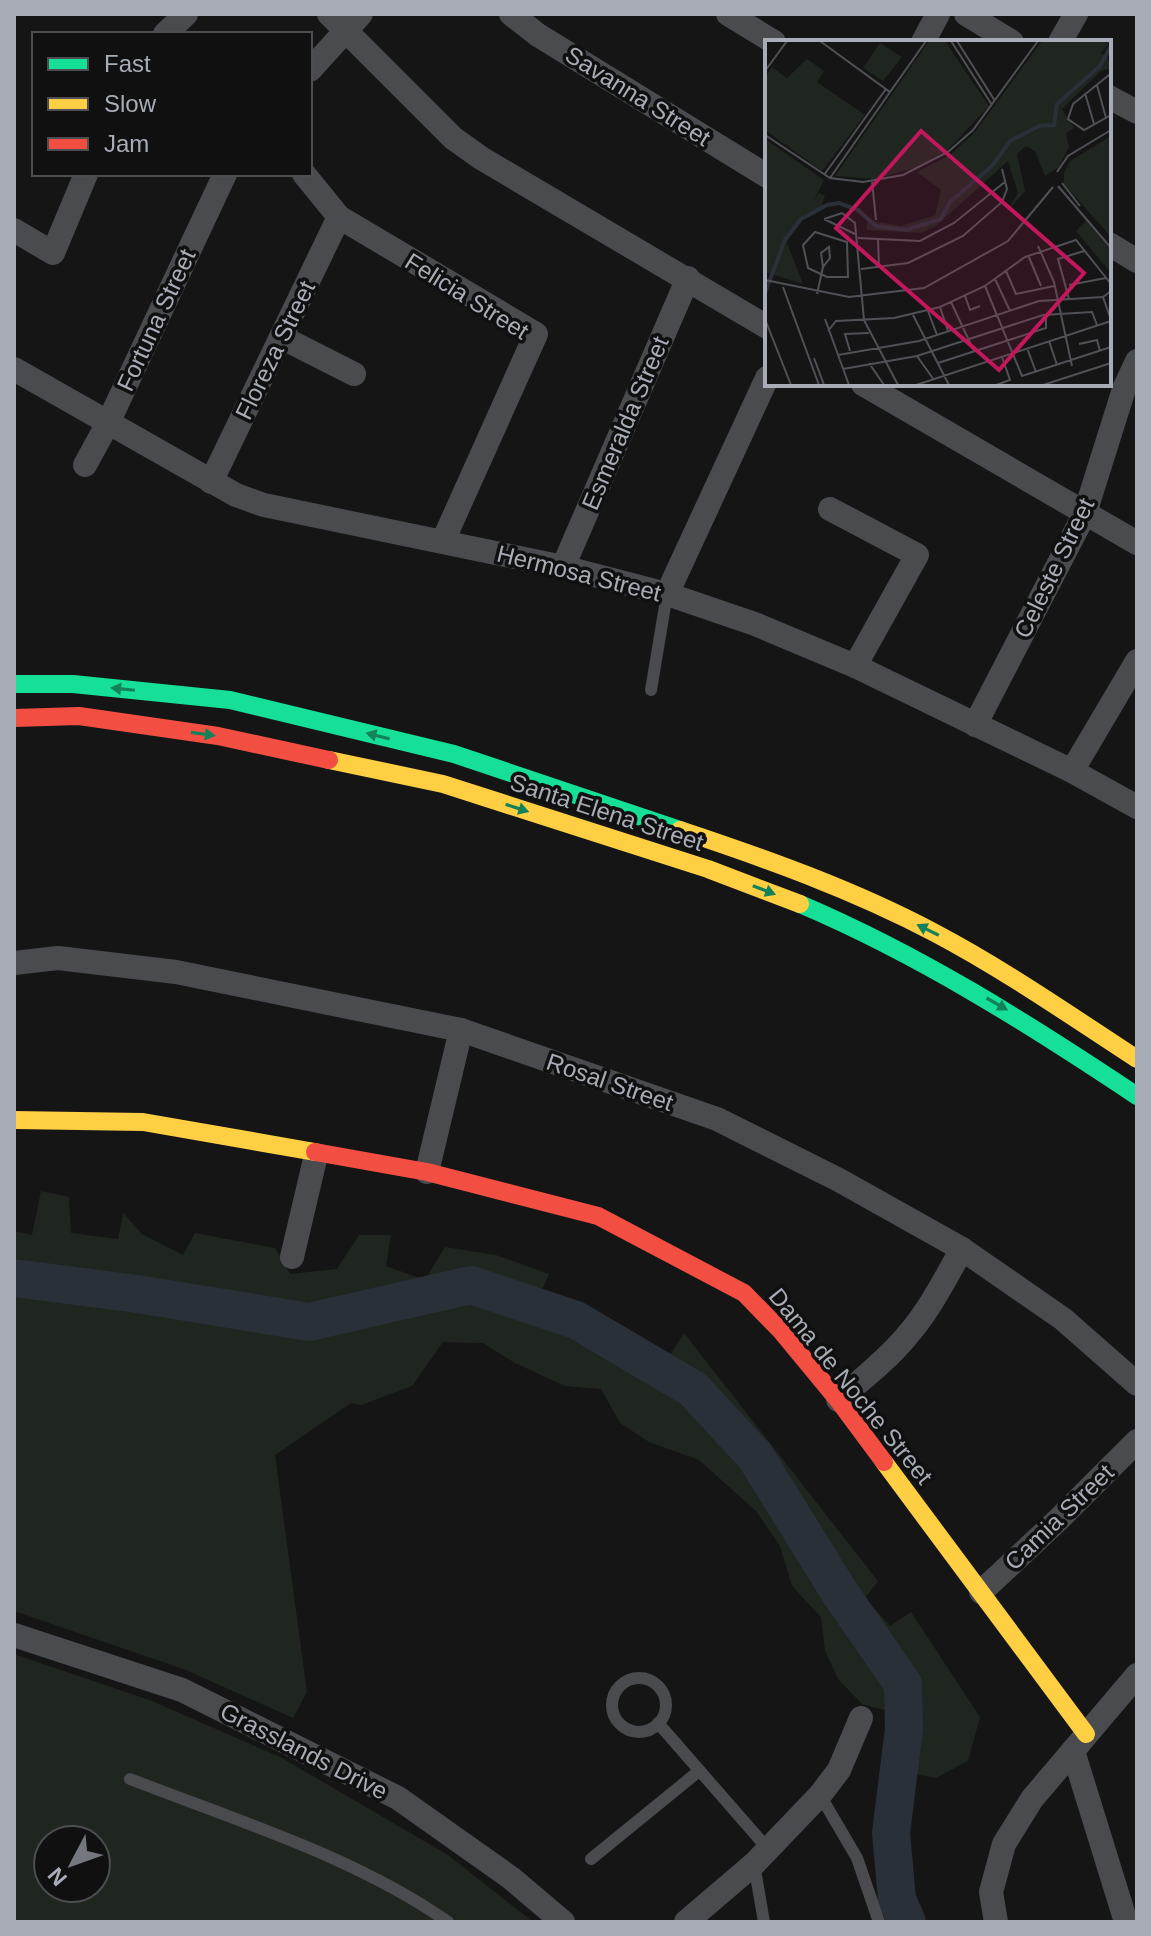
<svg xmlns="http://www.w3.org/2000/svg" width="1151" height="1936" viewBox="0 0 1151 1936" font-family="Arial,sans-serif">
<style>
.green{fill:#1f2620;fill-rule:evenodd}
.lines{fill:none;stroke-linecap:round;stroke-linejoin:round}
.river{stroke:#293037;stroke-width:38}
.lane{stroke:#4a4b4e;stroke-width:12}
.street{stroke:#4a4b4e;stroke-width:24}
.fast{stroke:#16e098;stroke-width:18}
.slow{stroke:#ffcf43;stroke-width:18}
.jam{stroke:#f24e42;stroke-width:18}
.oneway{fill:#13825b}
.labels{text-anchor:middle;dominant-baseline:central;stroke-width:7;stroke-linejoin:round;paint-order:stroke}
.street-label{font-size:24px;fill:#a7acb6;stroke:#101011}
.inset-river{fill:none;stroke:#293037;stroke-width:4}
.inset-road{fill:none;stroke:#4f5156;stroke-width:2}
.view{fill:#c2185b;fill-opacity:0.15;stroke:#c2185b;stroke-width:4}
.inset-edge{fill:none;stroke:#a7acb6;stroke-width:4}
</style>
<rect width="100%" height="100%" fill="#151516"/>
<g class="green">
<path d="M 41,1191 L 69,1197 L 71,1233 L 118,1239 L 123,1213 L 142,1234 L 183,1255 L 195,1233 L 275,1248 L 290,1274 L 337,1269 L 359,1235 L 391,1235 L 386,1266 L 425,1280 L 445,1247 L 496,1255 L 549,1274 L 541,1292 L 583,1309 L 669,1357 L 684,1333 L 878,1581 L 865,1598 L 890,1626 L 911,1612 L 980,1717 L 968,1761 L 936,1778 L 911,1773 L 888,1711 L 862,1704 L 838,1679 L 825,1651 L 821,1617 L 792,1586 L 780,1546 L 756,1511 L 699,1460 L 649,1442 L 620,1423 L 601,1389 L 565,1386 L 515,1363 L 483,1343 L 443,1342 L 412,1386 L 361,1405 L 351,1403 L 275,1455 L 307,1692 L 293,1718 L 186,1670 L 14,1611 L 14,1231 L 32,1235 Z"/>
<path d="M 14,1654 L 152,1701 L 282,1758 L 448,1855 L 533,1922 L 14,1922 ZM 48,1840 L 96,1840 L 96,1888 L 48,1888 Z"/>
</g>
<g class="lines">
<path class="river" d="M 14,1278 L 137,1294 L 309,1322 L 471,1285 L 576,1320 L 693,1389 L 755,1456 L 840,1593 L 903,1684 L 904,1729 L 891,1833 L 897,1899 L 907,1922"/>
<g class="lane">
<path d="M 651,690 L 667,594"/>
<circle cx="639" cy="1705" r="27"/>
<path d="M 658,1723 L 768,1849"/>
<path d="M 130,1779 C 235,1820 356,1857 448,1922"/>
<path d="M 820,1795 L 857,1858 L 879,1922"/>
<path d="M 591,1859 L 699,1771"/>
<path d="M 754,1864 L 764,1922"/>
</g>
<g class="street">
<path d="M 329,14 L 453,138 L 481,158 L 767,327"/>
<path d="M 511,14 L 538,35 L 767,176"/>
<path d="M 728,14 L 774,42"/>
<path d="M 966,14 L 1012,42"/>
<path d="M 165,34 L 186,14"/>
<path d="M 923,42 L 938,14"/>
<path d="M 1060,42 L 1076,14"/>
<path d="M 310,70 L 361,14"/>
<path d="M 1109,97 L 1137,112"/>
<path d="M 304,174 L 339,217 L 536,334 L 443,541"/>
<path d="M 14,230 L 53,253 L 86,174"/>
<path d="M 1109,244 L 1137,261"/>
<path d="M 281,337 L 354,374"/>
<path d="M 14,369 L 236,495 L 264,505 L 563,567 L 667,594 L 755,624 L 855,666 L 1072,771 L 1137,807"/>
<path d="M 863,384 L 1137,543"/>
<path d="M 85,465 L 108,423 L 225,174"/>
<path d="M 211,482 L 339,217"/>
<path d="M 830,509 L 917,555 L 855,666"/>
<path d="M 563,567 L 688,278"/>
<path d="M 667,594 L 767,378"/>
<path d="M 975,725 L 1085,513 L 1124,389 L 1137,361"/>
<path d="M 1072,771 L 1137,661"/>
<path d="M 14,963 L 58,958 L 176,972 L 461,1030 L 717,1119 L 839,1180 L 962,1249 L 1063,1319 L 1137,1384"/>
<path d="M 427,1172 L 461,1030"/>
<path d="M 292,1257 L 316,1155"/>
<path d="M 838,1400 C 861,1380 886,1361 906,1337 C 929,1311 945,1279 962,1249"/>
<path d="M 981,1592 L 1058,1520 L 1137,1441"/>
<path d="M 14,1635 L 182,1690 L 398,1798 L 511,1878 L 563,1922"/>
<path d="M 1073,1751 L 1126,1922"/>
<path d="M 686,1922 L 754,1864 L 820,1795 L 839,1770 L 861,1718"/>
<path d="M 996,1922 L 991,1892 L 1004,1844 L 1032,1799 L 1137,1675"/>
</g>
<g class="fast">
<path d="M 14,684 L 73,684 L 230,700 L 454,754 L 680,830"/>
<path d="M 800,904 C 920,955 1029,1024 1137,1096"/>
</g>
<g class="slow">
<path d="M 329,760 L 443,784 L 708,869 L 800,904"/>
<path d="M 680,830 C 767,859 854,890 935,933 C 1005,970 1071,1016 1137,1059"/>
<path d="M 14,1120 L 143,1122 L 315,1152"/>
<path d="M 884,1462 L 1086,1734"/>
</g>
<g class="jam">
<path d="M 14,718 L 79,716 L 218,736 L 329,760"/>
<path d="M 315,1152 L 427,1172 L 598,1216 L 744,1293 L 781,1331 L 838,1400 L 884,1462"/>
</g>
</g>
<defs><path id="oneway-solid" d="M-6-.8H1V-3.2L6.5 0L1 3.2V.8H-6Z" transform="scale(2)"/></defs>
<g class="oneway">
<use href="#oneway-solid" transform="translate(123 689) rotate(-174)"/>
<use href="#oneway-solid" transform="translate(203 734) rotate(8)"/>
<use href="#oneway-solid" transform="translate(378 736) rotate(-166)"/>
<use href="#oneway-solid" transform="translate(517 808) rotate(18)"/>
<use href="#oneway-solid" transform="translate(764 890) rotate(21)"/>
<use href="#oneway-solid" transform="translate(928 930) rotate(-154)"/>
<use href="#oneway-solid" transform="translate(997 1004) rotate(30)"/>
</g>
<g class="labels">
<g class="street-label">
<text transform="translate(638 96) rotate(32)">Savanna Street</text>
<text transform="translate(467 296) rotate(32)">Felicia Street</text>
<text transform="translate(156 320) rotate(-65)">Fortuna Street</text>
<text transform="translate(275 350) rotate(-64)">Floreza Street</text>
<text transform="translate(625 423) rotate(-67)">Esmeralda Street</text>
<text transform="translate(1054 568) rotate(-64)">Celeste Street</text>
<text transform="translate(579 573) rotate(14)">Hermosa Street</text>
<text transform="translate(607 812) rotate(18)">Santa Elena Street</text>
<text transform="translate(610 1082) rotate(19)">Rosal Street</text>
<text transform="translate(851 1386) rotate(51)">Dama de Noche Street</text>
<text transform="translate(1059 1517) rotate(-44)">Camia Street</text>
<text transform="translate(304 1751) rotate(27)">Grasslands Drive</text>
</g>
</g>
<g transform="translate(765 40)">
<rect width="346" height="346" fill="#151516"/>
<path d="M 164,1 L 180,1 L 224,66 L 182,111 L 150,128 L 109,139 L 70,136 ZM 277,1 L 346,1 L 335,14 L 342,14 L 345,29 L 337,30 L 297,69 L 309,88 L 301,93 L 304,107 L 293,128 L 280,136 L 270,111 L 261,106 L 252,114 L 260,151 L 241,173 L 253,153 L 243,121 L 171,186 L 156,193 L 102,190 L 102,180 L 136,186 L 170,175 L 176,150 L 152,132 L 185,115 L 210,92 ZM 115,3 L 137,17 L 118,41 L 98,28 ZM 42,19 L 59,31 L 52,42 L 100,75 L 57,131 L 0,90 L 0,38 L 7,27 L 22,38 ZM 346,96 L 346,197 L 299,144 L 299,133 L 305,121 ZM 0,99 L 59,140 L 48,162 L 54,153 L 60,156 L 56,167 L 36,179 L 20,200 L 18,210 L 22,203 L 38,244 L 0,232 ZM 321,181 L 346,211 L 346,233 L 311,191 Z" fill="#1f2620"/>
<path class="inset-river" d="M 0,253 L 20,200 L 36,179 L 62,165 L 74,163 L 93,170 L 111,186 L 141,190 L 176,179 L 185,162 L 227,126 L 245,101 L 274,86 L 289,85 L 292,64 L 335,26 L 346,6"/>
<path class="inset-road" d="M 55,1 L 125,52 L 161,1M 186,1 L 227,65M 192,1 L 230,61M 0,31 L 22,1M 346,41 L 344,35 L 308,64 L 303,79 L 319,90 L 346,75M 332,45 L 341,78M 320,53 L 329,84M 0,95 L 65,138 L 98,142 L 138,135 L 183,112 L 208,90 L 273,1M 292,132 L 303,116 L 346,90M 59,135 L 121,49M 65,138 L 125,52M 107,141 L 111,180M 297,143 L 315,166M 293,146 L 346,208M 59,179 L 77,173 L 90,183 L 99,280 L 133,345M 59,179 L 92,195M 50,192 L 82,202 L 83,237 L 62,237 L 43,228 L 38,205 ZM 93,198 L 155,201 L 189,183 L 241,141M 113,199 L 114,228M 273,206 L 289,242 L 307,326M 263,215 L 276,246M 96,229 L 143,223 L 198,196 L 237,162 L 242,149 L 237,129M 241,231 L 251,254 L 289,246M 230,239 L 245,271M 0,240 L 84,257 L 159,248 L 243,201 L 288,147M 304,245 L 341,238M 220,246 L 257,336 L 346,307M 18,247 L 54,345M 52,254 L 58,227 L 65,218 L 64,207 L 56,213 L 58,227M 200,256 L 205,270 L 215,266M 338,257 L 346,280M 304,259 L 293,219 L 319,211M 186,262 L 209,311M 175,267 L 183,291M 163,271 L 172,295M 148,275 L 184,345M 0,279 L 26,345M 60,279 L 84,345M 63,291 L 71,281 L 129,278 L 175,267 L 220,246 L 260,217 L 311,200 L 346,244M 284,301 L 292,325M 314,304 L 332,300 L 335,311M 262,308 L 271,332M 85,311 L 80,294 L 104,293M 73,315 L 154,301 L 274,261 L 338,257 L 346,251M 152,316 L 169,340M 49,318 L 59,345M 104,323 L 119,345M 173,323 L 281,288 L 281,275M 78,329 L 152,316 L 278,275 L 327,272 L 332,285M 151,345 L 346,281M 231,345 L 245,340 L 237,317M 278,345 L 346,323"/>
<path class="view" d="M 156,91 L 319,233 L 234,330 L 71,188 Z"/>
<rect width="346" height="346" class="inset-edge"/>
</g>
<rect width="1151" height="1936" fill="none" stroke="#a7acb6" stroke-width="32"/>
<rect x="32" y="32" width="280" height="144" fill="#101011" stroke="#4c4e53" stroke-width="2"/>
<rect x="48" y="58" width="40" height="12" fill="#16e098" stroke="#4c4e53" stroke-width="2"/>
<text x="104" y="72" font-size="24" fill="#a7acb6">Fast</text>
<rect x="48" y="98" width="40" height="12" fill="#ffcf43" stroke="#4c4e53" stroke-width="2"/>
<text x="104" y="112" font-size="24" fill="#a7acb6">Slow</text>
<rect x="48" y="138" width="40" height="12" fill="#f24e42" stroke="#4c4e53" stroke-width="2"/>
<text x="104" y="152" font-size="24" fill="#a7acb6">Jam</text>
<g transform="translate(72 1864) rotate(229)"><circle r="38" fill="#101011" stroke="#4c4e53" stroke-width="2"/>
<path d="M0-6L14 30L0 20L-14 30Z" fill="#74777e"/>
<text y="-12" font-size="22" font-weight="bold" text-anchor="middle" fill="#a7acb6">N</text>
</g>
</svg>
